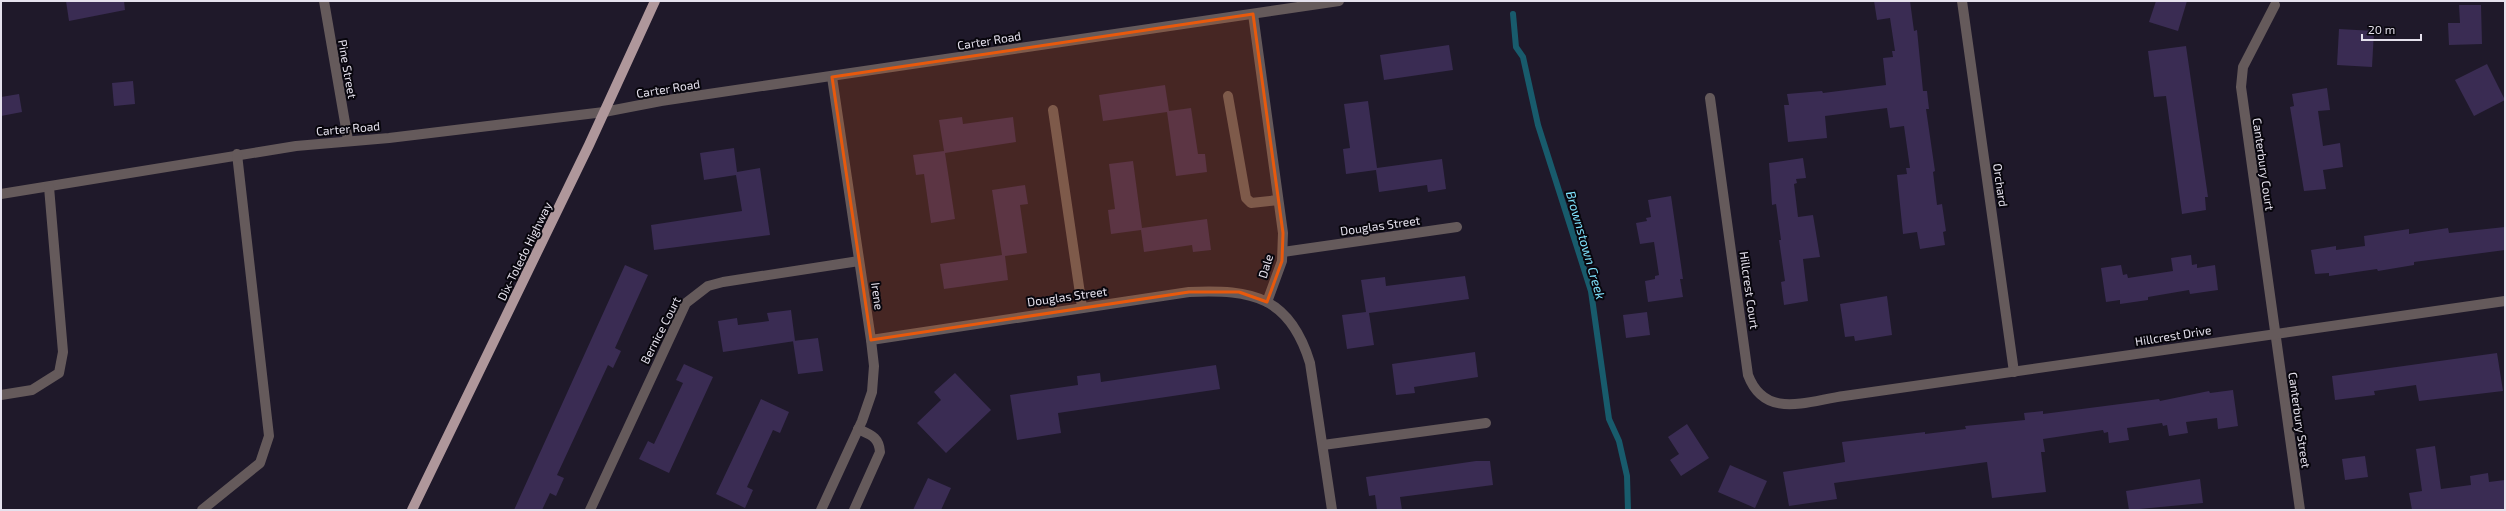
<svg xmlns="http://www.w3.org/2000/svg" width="2506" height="511" viewBox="0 0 2506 511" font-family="'Exo 2',sans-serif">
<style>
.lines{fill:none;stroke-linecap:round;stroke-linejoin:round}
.stream{stroke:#185b6c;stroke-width:6}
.building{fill:#3a2c53}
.minor{stroke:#655a5b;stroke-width:10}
.major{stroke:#af979b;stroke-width:10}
.marked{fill:#e8590c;fill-opacity:0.2;stroke:#e8590c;stroke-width:3;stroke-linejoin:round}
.labels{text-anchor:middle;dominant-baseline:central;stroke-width:4;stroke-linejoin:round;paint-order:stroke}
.street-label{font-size:12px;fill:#e5e1ed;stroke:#08060d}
.water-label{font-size:13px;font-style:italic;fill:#7ee0fb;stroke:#08060d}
</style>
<rect width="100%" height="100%" fill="#1f192a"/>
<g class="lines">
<path class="stream" d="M 1513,14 L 1516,47 L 1523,57 L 1538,125 L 1591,291 L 1609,419 L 1619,441 L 1627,476 L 1628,510"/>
</g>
<g class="building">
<path d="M 66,1 L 124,1 L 125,10 L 69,21 Z"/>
<path d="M 1874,1 L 1910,1 L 1914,31 L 1917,30 L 1923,91 L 1927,91 L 1929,109 L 1926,109 L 1935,171 L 1933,172 L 1937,205 L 1942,204 L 1946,231 L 1943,232 L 1945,245 L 1920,249 L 1917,232 L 1903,234 L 1897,175 L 1907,174 L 1906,168 L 1910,168 L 1904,126 L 1890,128 L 1887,108 L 1825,116 L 1827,138 L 1788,142 L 1784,105 L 1789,105 L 1787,94 L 1822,91 L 1823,93 L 1886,85 L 1883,58 L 1893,57 L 1892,51 L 1895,51 L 1890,18 L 1877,20 Z"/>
<path d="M 2156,1 L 2187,1 L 2178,31 L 2149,22 Z"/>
<path d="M 2459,5 L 2481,5 L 2482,44 L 2449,45 L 2448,23 L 2460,23 Z"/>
<path d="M 2339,29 L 2374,31 L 2372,67 L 2337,65 Z"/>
<path d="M 1449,45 L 1453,70 L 1384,80 L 1380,55 Z"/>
<path d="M 2186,46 L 2208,197 L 2205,197 L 2206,210 L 2182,214 L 2166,96 L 2154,97 L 2148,51 Z"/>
<path d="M 2487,64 L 2505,100 L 2474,116 L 2455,80 Z"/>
<path d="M 133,81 L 135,104 L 114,106 L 112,83 Z"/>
<path d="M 1165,85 L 1169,111 L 1191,108 L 1198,154 L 1205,154 L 1207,172 L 1176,176 L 1167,112 L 1103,121 L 1099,95 Z"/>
<path d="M 2327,88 L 2330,110 L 2318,111 L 2323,146 L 2340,143 L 2343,167 L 2323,170 L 2326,189 L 2304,191 L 2290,107 L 2294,106 L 2292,94 Z"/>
<path d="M 19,94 L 22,112 L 1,116 L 1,97 Z"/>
<path d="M 1368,101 L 1377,168 L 1442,159 L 1446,189 L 1428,192 L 1427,185 L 1379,192 L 1376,170 L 1346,174 L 1343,149 L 1350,148 L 1344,104 Z"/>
<path d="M 962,117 L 963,124 L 1013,117 L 1016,142 L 945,153 L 955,219 L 931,223 L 924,174 L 916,175 L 913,155 L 944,151 L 939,120 Z"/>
<path d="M 734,148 L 737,172 L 760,168 L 770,235 L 654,250 L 651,225 L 742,211 L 736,175 L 704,180 L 700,153 Z"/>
<path d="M 1803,158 L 1806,178 L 1796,179 L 1797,183 L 1794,184 L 1798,217 L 1813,215 L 1820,257 L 1803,259 L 1808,301 L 1784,305 L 1781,282 L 1785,281 L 1779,240 L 1781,240 L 1776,204 L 1772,205 L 1769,163 Z"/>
<path d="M 1133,161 L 1142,228 L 1207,219 L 1211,250 L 1193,252 L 1192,245 L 1144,252 L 1141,230 L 1111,234 L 1108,210 L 1115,209 L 1109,164 Z"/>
<path d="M 1025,185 L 1028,204 L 1020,205 L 1027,253 L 1005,256 L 1008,280 L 944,289 L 940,264 L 1002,255 L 992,190 Z"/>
<path d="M 1671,196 L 1683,279 L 1680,279 L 1683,297 L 1648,302 L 1645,281 L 1655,279 L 1655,276 L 1659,275 L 1654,242 L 1640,244 L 1636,223 L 1647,221 L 1646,218 L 1651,217 L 1648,200 Z"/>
<path d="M 2505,227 L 2505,250 L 2414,262 L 2414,265 L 2378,271 L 2377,269 L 2329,276 L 2329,273 L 2315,274 L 2311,250 L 2336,246 L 2336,250 L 2365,246 L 2364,236 L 2409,229 L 2409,234 L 2448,228 L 2449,233 Z"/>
<path d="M 2191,255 L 2192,265 L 2197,264 L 2197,268 L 2215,265 L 2218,290 L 2190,294 L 2189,290 L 2148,297 L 2148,300 L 2120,304 L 2120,300 L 2106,302 L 2101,268 L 2121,265 L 2123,275 L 2127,274 L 2128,278 L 2173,271 L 2171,258 Z"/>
<path d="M 625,265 L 648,275 L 615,348 L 621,351 L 613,368 L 608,365 L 557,475 L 564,478 L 556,496 L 550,493 L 542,510 L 514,510 Z"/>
<path d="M 1465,276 L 1469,299 L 1369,313 L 1374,345 L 1347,349 L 1342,315 L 1366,312 L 1361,280 L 1385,277 L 1386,286 Z"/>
<path d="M 1887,296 L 1892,335 L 1855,341 L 1854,336 L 1845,337 L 1840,304 Z"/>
<path d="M 791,310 L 795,341 L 723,352 L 718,321 L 737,318 L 738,325 L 769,321 L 767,313 Z"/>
<path d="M 1647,312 L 1650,335 L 1626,338 L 1623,315 Z"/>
<path d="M 818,338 L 823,371 L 798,374 L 793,341 Z"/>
<path d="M 1475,352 L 1478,377 L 1414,387 L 1415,393 L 1396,395 L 1392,364 Z"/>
<path d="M 2497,353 L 2503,391 L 2419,401 L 2416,385 L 2374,391 L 2375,395 L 2335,400 L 2332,376 Z"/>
<path d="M 684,364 L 713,377 L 669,473 L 639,459 L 648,441 L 654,444 L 683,383 L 676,380 Z"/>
<path d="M 1216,365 L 1220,389 L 1058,413 L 1061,433 L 1017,440 L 1010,395 L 1078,385 L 1077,376 L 1100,373 L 1101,382 Z"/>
<path d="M 955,373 L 991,410 L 946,453 L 917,423 L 941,400 L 934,392 Z"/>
<path d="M 2233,390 L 2238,426 L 2218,429 L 2217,418 L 2186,422 L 2188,433 L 2169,436 L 2167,425 L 2163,426 L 2162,423 L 2127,428 L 2129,440 L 2109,443 L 2108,432 L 2104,433 L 2103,430 L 2043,439 L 2045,452 L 2041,452 L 2046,492 L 1992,498 L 1987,462 L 1834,483 L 1837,499 L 1789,506 L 1783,472 L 1845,462 L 1842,442 L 1925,432 L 1925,434 L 1966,429 L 1965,426 L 2025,420 L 2024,413 L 2043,411 L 2043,414 L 2159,399 L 2160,401 L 2209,391 L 2210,393 Z"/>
<path d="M 761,399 L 789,412 L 780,433 L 773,430 L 747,487 L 753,490 L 745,508 L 716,494 Z"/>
<path d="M 1687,424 L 1709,458 L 1681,476 L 1670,460 L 1679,454 L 1668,437 Z"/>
<path d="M 2435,446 L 2441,489 L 2471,485 L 2470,476 L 2488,473 L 2489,482 L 2505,480 L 2505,510 L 2412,510 L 2409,493 L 2422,491 L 2416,449 Z"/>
<path d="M 2365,456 L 2368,477 L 2345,480 L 2342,459 Z"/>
<path d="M 1476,461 L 1490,461 L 1493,485 L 1400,497 L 1402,510 L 1377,510 L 1375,495 L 1369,496 L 1366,477 Z"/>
<path d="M 1730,465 L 1767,481 L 1755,508 L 1718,492 Z"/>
<path d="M 928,478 L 951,488 L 941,510 L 913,510 Z"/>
<path d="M 2200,479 L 2203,503 L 2129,510 L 2126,491 Z"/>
</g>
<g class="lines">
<g class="minor">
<path d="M 324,1 L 348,140"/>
<path d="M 1962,1 L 2014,372"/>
<path d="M 2275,5 L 2243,67 L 2241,87 L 2300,510"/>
<path d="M 1253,14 L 1283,233 L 1282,261 L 1267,302"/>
<path d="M 1228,96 L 1246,198 L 1251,203 L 1278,200"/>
<path d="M 1710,98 L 1748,375 C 1765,420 1807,401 1844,396 L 2505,301"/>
<path d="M 1053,110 L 1082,307"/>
<path d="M 1,194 L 296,146 L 389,138 L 604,112 L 661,101 L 1339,1"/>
<path d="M 1283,252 L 1457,227"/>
<path d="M 871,340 L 1189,292 C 1253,289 1290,297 1310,363 L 1332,510"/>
<path d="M 1,395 L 32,390 L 59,373 L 63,352 L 49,187"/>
<path d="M 1323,445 L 1486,423"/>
<path d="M 202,510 L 260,463 L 269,436 L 237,154"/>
<path d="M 590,510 L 686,303 L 708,286 L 723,282 L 859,261"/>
<path d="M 821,510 L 862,421 L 872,392 L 874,366 L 871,340 L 832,77"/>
<path d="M 854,510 L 880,452 C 879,437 871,435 858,429"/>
</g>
<path class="major" d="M 412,510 L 589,145 L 655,1"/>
</g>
<path class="marked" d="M 1253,14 L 1283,233 L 1282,261 L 1267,302 L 1239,292 L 1189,292 L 871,340 L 832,77 Z"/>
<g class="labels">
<g class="street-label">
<text transform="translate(989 40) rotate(-9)">Carter Road</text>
<text transform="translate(348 69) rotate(80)">Pine Street</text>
<text transform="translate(668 88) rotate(-9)">Carter Road</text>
<text transform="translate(348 128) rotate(-5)">Carter Road</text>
<text transform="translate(2264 164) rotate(82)">Canterbury Court</text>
<text transform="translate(2001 185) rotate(82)">Orchard</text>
<text transform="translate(1380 225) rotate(-8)">Douglas Street</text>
<text transform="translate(524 251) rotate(-64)">Dix-Toledo Highway</text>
<text transform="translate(1265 266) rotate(-73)">Dale</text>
<text transform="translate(1750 290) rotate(82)">Hillcrest Court</text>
<text transform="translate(878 296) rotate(82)">Irene</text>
<text transform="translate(1067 296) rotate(-8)">Douglas Street</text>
<text transform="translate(660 330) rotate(-63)">Bernice Court</text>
<text transform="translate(2173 335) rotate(-9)">Hillcrest Drive</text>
<text transform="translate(2300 420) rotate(82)">Canterbury Street</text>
</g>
<g class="water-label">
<text transform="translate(1586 245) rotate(74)">Brownstown Creek</text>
</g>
</g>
<rect width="2506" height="511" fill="none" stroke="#e5e1ed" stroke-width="4"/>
<path d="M2362 34v6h59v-6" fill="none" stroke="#e5e1ed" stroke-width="2"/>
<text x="2368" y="34" font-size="12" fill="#e5e1ed" stroke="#08060d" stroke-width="3" paint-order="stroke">20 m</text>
</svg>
